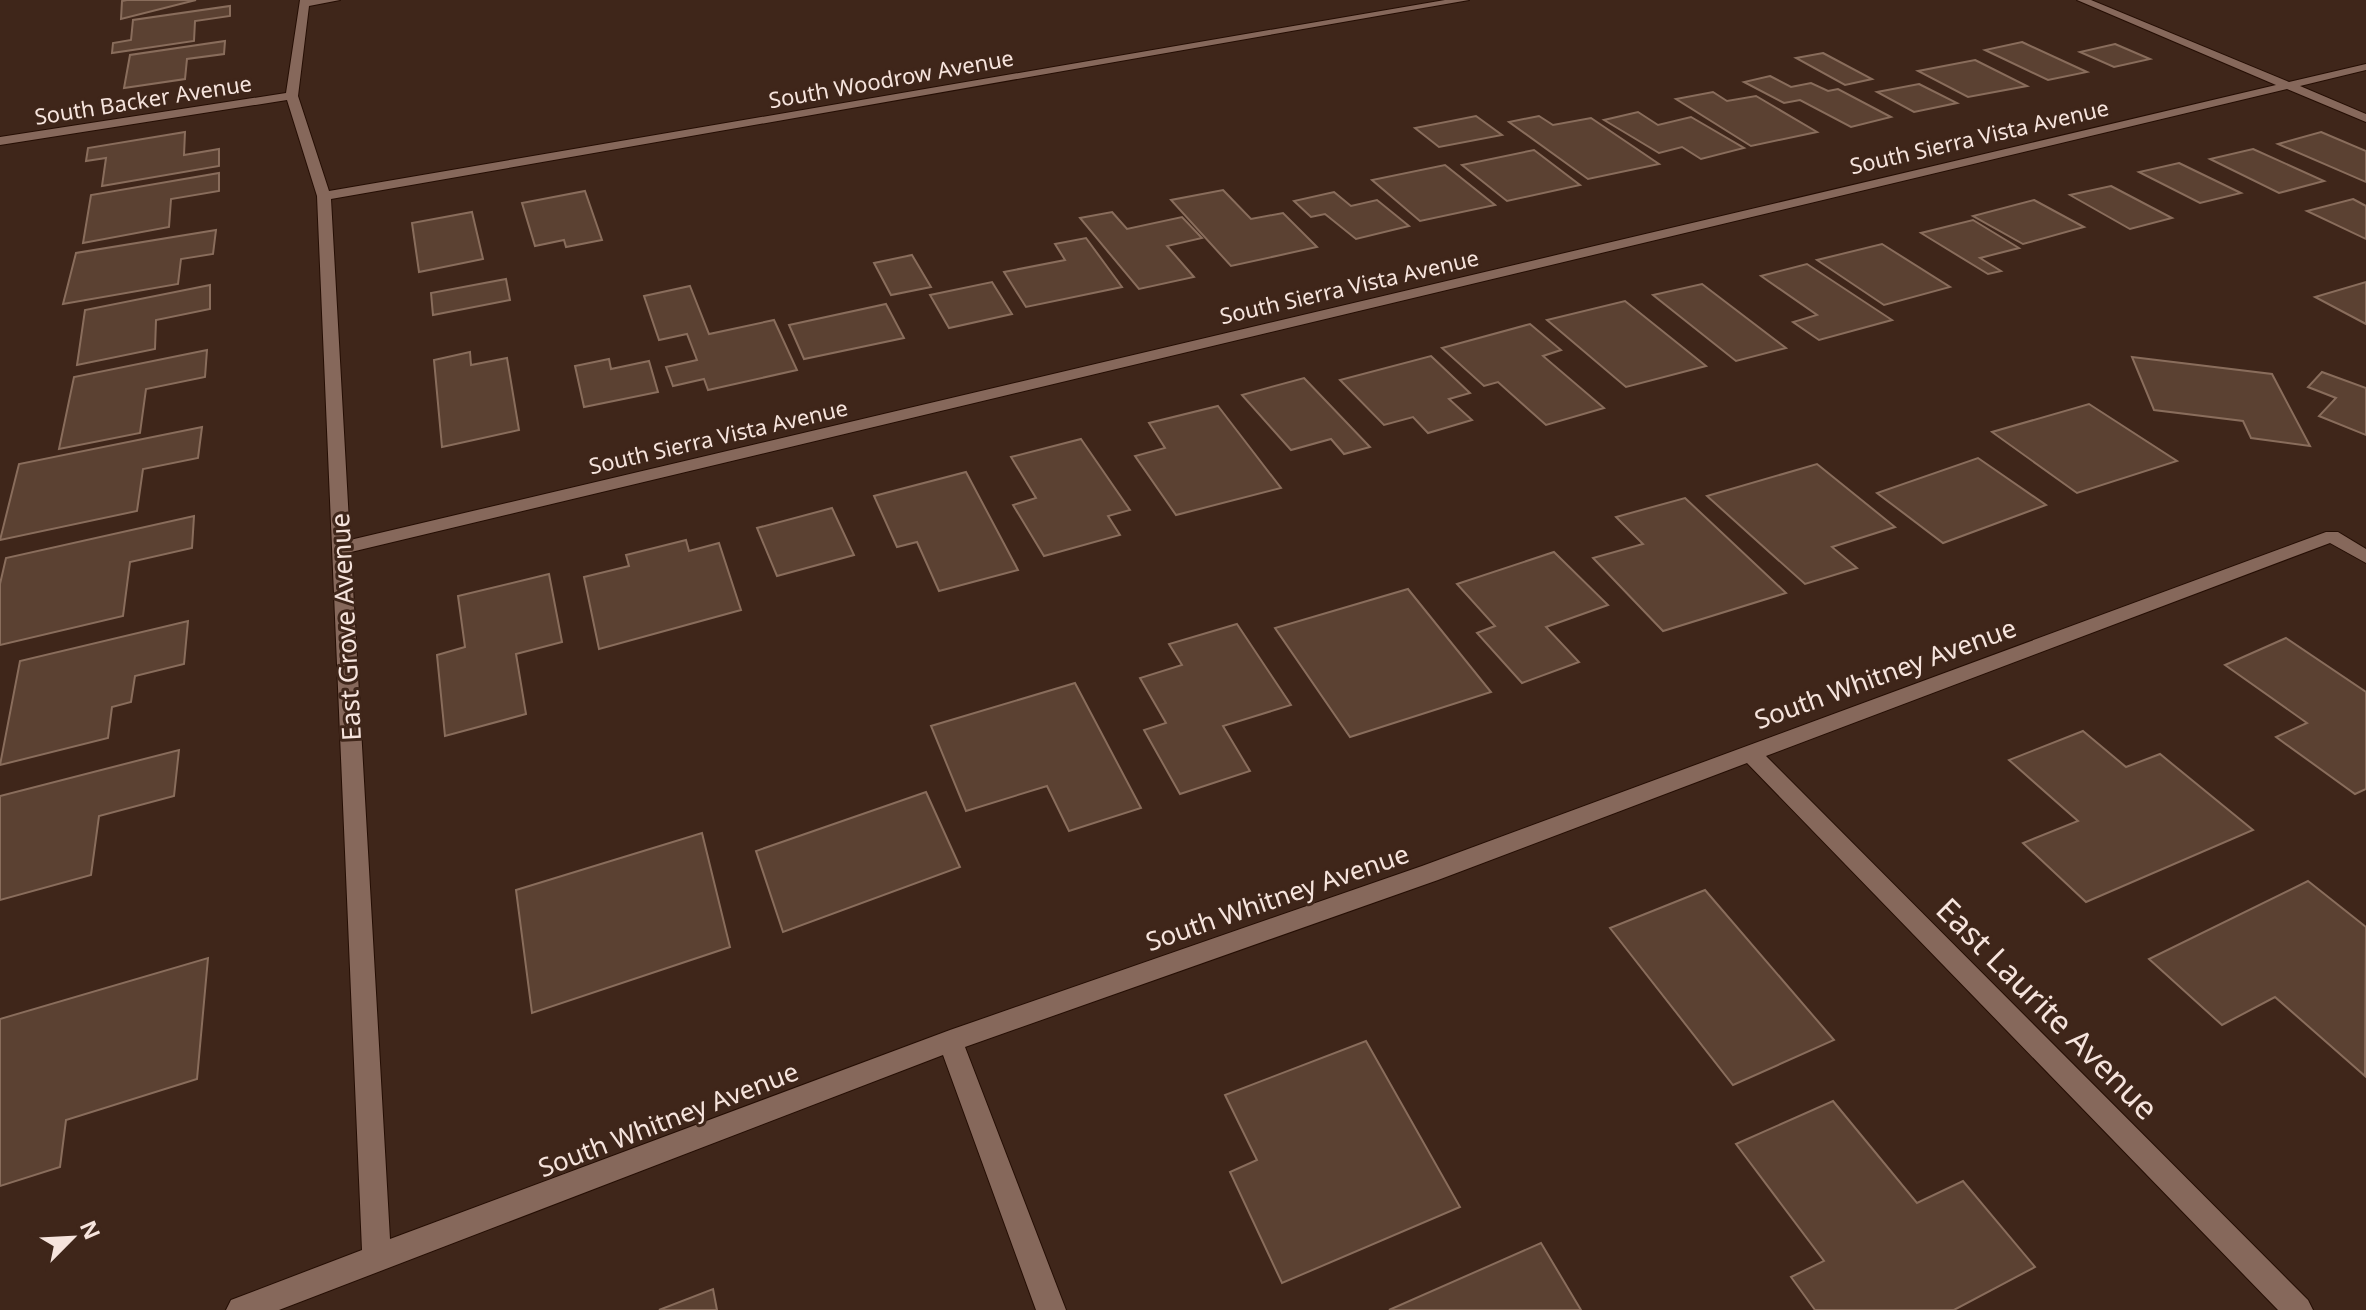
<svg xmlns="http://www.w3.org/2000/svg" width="2366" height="1310" viewBox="0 0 2366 1310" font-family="'Noto Sans',sans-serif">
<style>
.building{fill:#5b4132;stroke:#896d5c;stroke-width:2}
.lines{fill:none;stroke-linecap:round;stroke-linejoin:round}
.minor-casing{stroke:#250e04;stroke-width:2}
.minor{fill:#86685b;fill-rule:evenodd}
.labels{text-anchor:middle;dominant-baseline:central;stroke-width:6;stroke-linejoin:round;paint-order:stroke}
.far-street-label{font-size:22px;fill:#f6e4dd;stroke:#3f261a}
.street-label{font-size:26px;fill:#f6e4dd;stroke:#3f261a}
.near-street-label{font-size:32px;fill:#f6e4dd;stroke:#3f261a}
</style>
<rect width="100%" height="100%" fill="#3f261a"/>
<g class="building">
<path d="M 127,0 L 196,0 L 121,19 L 122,1 Z"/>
<path d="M 230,6 L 230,16 L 195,21 L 194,41 L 112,53 L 113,43 L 131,40 L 133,20 Z"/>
<path d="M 225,41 L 224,54 L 187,59 L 185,79 L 124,88 L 130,55 Z"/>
<path d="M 2022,42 L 2087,72 L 2048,80 L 1985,50 Z"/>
<path d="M 2115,44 L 2150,59 L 2114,67 L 2080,52 Z"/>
<path d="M 1823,53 L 1872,79 L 1845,85 L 1796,58 Z"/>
<path d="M 1975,60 L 2027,86 L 1968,97 L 1918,71 Z"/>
<path d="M 1770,76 L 1791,87 L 1811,83 L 1828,91 L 1838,89 L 1891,117 L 1851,127 L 1800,100 L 1784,103 L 1744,82 Z"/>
<path d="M 1919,84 L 1957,103 L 1914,112 L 1877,92 Z"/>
<path d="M 1713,92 L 1727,101 L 1756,96 L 1817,132 L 1751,146 L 1676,99 Z"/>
<path d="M 1638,112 L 1658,125 L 1691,117 L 1744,148 L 1701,159 L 1682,147 L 1659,153 L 1604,120 Z"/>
<path d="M 1476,116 L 1502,135 L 1439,147 L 1415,128 Z"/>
<path d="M 1539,116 L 1553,125 L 1591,118 L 1659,164 L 1588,179 L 1509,122 Z"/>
<path d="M 185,132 L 184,155 L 219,149 L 219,166 L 102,186 L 106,158 L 86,161 L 88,148 Z"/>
<path d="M 2321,132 L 2366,151 L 2366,182 L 2278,144 Z"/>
<path d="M 2253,149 L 2324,181 L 2279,193 L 2210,159 Z"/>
<path d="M 1534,150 L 1580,185 L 1507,201 L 1462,165 Z"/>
<path d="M 2179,163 L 2241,193 L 2200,203 L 2139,172 Z"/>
<path d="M 1445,165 L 1495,205 L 1420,221 L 1372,180 Z"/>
<path d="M 219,173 L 219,191 L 171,199 L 169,227 L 83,243 L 91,195 Z"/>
<path d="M 2111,186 L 2172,218 L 2130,229 L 2070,195 Z"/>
<path d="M 1223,190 L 1251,219 L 1283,213 L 1317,247 L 1231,266 L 1171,200 Z"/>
<path d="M 585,191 L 602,240 L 566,247 L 564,240 L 535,246 L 522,203 Z"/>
<path d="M 1334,192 L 1351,206 L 1377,200 L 1409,226 L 1356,239 L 1325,214 L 1311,217 L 1294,201 Z"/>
<path d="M 2353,199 L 2366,206 L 2366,239 L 2307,211 Z"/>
<path d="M 2034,200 L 2084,227 L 2023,244 L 1973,216 Z"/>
<path d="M 472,212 L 483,259 L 419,272 L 412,223 Z"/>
<path d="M 1112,212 L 1127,229 L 1182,217 L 1202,238 L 1167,246 L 1194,277 L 1139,289 L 1080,218 Z"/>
<path d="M 1973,220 L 2019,248 L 1980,258 L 2001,271 L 1988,274 L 1921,233 Z"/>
<path d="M 216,230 L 213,254 L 181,259 L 178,284 L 63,304 L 76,253 Z"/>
<path d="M 1086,238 L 1122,287 L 1026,307 L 1004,272 L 1065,260 L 1055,244 Z"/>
<path d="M 1882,244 L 1950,287 L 1884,305 L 1817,260 Z"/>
<path d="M 912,255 L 931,287 L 891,295 L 874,263 Z"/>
<path d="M 1807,264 L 1892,320 L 1819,340 L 1793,322 L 1817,315 L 1761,276 Z"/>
<path d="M 506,279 L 510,300 L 433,315 L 431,293 Z"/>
<path d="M 992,282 L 1012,314 L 949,328 L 930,295 Z"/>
<path d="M 2366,282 L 2366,324 L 2315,297 Z"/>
<path d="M 1702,284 L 1786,348 L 1736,361 L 1653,295 Z"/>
<path d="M 210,285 L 210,309 L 156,320 L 155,349 L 77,365 L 85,310 Z"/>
<path d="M 690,286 L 709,334 L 774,320 L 797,370 L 708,390 L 704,379 L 673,386 L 666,367 L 697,360 L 687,334 L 659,340 L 644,296 Z"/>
<path d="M 1625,301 L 1706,366 L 1626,387 L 1547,320 Z"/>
<path d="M 886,304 L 904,338 L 804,359 L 789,325 Z"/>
<path d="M 1530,324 L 1561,350 L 1543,356 L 1604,408 L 1546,425 L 1498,382 L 1484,386 L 1442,348 Z"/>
<path d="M 207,350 L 205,377 L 146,389 L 140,433 L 59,449 L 74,377 Z"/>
<path d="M 470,352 L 471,365 L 507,358 L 519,430 L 442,447 L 434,360 Z"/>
<path d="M 1431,356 L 1470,393 L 1449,399 L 1472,420 L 1428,433 L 1413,417 L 1384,425 L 1340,380 Z"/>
<path d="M 2132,357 L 2272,374 L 2310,446 L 2251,438 L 2243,421 L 2154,410 Z"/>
<path d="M 609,359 L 611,369 L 649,361 L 658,392 L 584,407 L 575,366 Z"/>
<path d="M 2322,372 L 2366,388 L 2366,435 L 2319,416 L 2336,398 L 2308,387 Z"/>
<path d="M 1304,378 L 1370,447 L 1344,454 L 1331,439 L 1291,450 L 1242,395 Z"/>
<path d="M 2089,404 L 2177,461 L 2077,493 L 1992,432 Z"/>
<path d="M 1218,406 L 1281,488 L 1176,515 L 1135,456 L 1165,448 L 1149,423 Z"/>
<path d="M 202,427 L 198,458 L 143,469 L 137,511 L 0,540 L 19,464 Z"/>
<path d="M 1081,439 L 1130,510 L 1108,516 L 1120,535 L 1044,556 L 1013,505 L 1036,498 L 1011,457 Z"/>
<path d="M 1978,458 L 2046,505 L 1943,543 L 1877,493 Z"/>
<path d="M 1817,464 L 1895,527 L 1832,547 L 1857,568 L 1805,584 L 1707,496 Z"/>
<path d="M 966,472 L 1018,570 L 939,591 L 917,542 L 897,547 L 874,496 Z"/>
<path d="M 1685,498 L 1786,593 L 1663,631 L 1593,558 L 1643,544 L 1616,517 Z"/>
<path d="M 832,508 L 854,555 L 777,576 L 757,528 Z"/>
<path d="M 194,516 L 192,548 L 130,562 L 123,616 L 0,645 L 0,584 L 6,558 Z"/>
<path d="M 686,540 L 689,551 L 719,543 L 741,610 L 599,649 L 584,577 L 629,566 L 626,555 Z"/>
<path d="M 1554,552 L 1608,605 L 1546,627 L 1579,662 L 1522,683 L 1477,633 L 1495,626 L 1457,584 Z"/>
<path d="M 549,574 L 562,642 L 516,654 L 526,714 L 445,736 L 437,655 L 465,647 L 458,596 Z"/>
<path d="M 1408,589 L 1491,692 L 1350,737 L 1275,628 Z"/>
<path d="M 188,621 L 184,664 L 135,676 L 131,702 L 112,707 L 108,738 L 0,765 L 20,661 Z"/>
<path d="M 1237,624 L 1291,705 L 1223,726 L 1250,771 L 1180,794 L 1144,730 L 1166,723 L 1140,678 L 1182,665 L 1169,644 Z"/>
<path d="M 2286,638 L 2366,692 L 2366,789 L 2355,794 L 2276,737 L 2307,723 L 2225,665 Z"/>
<path d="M 1075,683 L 1141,808 L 1069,831 L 1047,786 L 966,811 L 931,726 Z"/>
<path d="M 2083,731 L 2126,767 L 2160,754 L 2253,830 L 2086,902 L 2023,843 L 2078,821 L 2009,760 Z"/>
<path d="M 179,750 L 174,796 L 99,816 L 91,875 L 0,900 L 0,796 Z"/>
<path d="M 926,792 L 960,867 L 783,932 L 756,851 Z"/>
<path d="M 702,833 L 730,947 L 532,1013 L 516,890 Z"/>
<path d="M 2308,881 L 2366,927 L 2365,1076 L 2275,997 L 2222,1025 L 2149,959 Z"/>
<path d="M 1705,890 L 1834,1040 L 1733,1085 L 1610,928 Z"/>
<path d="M 208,958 L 197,1079 L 66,1120 L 60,1167 L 0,1186 L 0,1019 Z"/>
<path d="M 1366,1041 L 1460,1207 L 1282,1283 L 1230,1172 L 1257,1160 L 1225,1095 Z"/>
<path d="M 1833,1101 L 1917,1203 L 1963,1181 L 2035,1267 L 1954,1310 L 1815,1310 L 1791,1277 L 1824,1261 L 1736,1144 Z"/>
<path d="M 1541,1243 L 1581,1310 L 1389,1310 Z"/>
<path d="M 713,1289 L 717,1310 L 659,1310 Z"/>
</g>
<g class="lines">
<defs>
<path id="minor" d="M 300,0 L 340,0 L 309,6 L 298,96 L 329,191 L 1445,0 L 1469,0 L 331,199 L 350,540 L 2276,85 L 2077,0 L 2091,0 L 2289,82 L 2366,64 L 2366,70 L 2300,86 L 2366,114 L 2366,122 L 2287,89 L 351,552 L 390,1239 L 950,1030 L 1422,866 L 2326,532 L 2338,532 L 2366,549 L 2366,563 L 2330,543 L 1766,756 L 2308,1300 L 2313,1310 L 2278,1310 L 1747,763 L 1438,880 L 965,1047 L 1066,1310 L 1036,1310 L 943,1055 L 279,1310 L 226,1310 L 231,1300 L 362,1250 L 317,196 L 287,100 L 0,145 L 0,137 L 286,93 Z"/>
</defs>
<use href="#minor" class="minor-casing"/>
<use href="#minor" class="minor"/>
</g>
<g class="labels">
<g class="far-street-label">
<text transform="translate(891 78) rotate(-10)">South Woodrow Avenue</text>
<text transform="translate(143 99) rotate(-9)">South Backer Avenue</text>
<text transform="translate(1979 136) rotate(-13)">South Sierra Vista Avenue</text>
<text transform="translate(1349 286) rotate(-13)">South Sierra Vista Avenue</text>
<text transform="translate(718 436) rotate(-13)">South Sierra Vista Avenue</text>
</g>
<g class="street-label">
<text transform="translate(345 627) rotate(-93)">East Grove Avenue</text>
<text transform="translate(1885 673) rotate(-20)">South Whitney Avenue</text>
<text transform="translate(1277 897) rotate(-19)">South Whitney Avenue</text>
<text transform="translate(668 1119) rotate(-21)">South Whitney Avenue</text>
</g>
<g class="near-street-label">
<text transform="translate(2048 1008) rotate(45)">East Laurite Avenue</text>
</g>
</g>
<g transform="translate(72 1238) rotate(66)" stroke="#3f261a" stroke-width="6" paint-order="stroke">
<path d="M0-6L14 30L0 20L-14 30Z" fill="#f6e4dd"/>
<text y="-12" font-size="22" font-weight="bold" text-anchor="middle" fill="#f6e4dd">N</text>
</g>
</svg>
